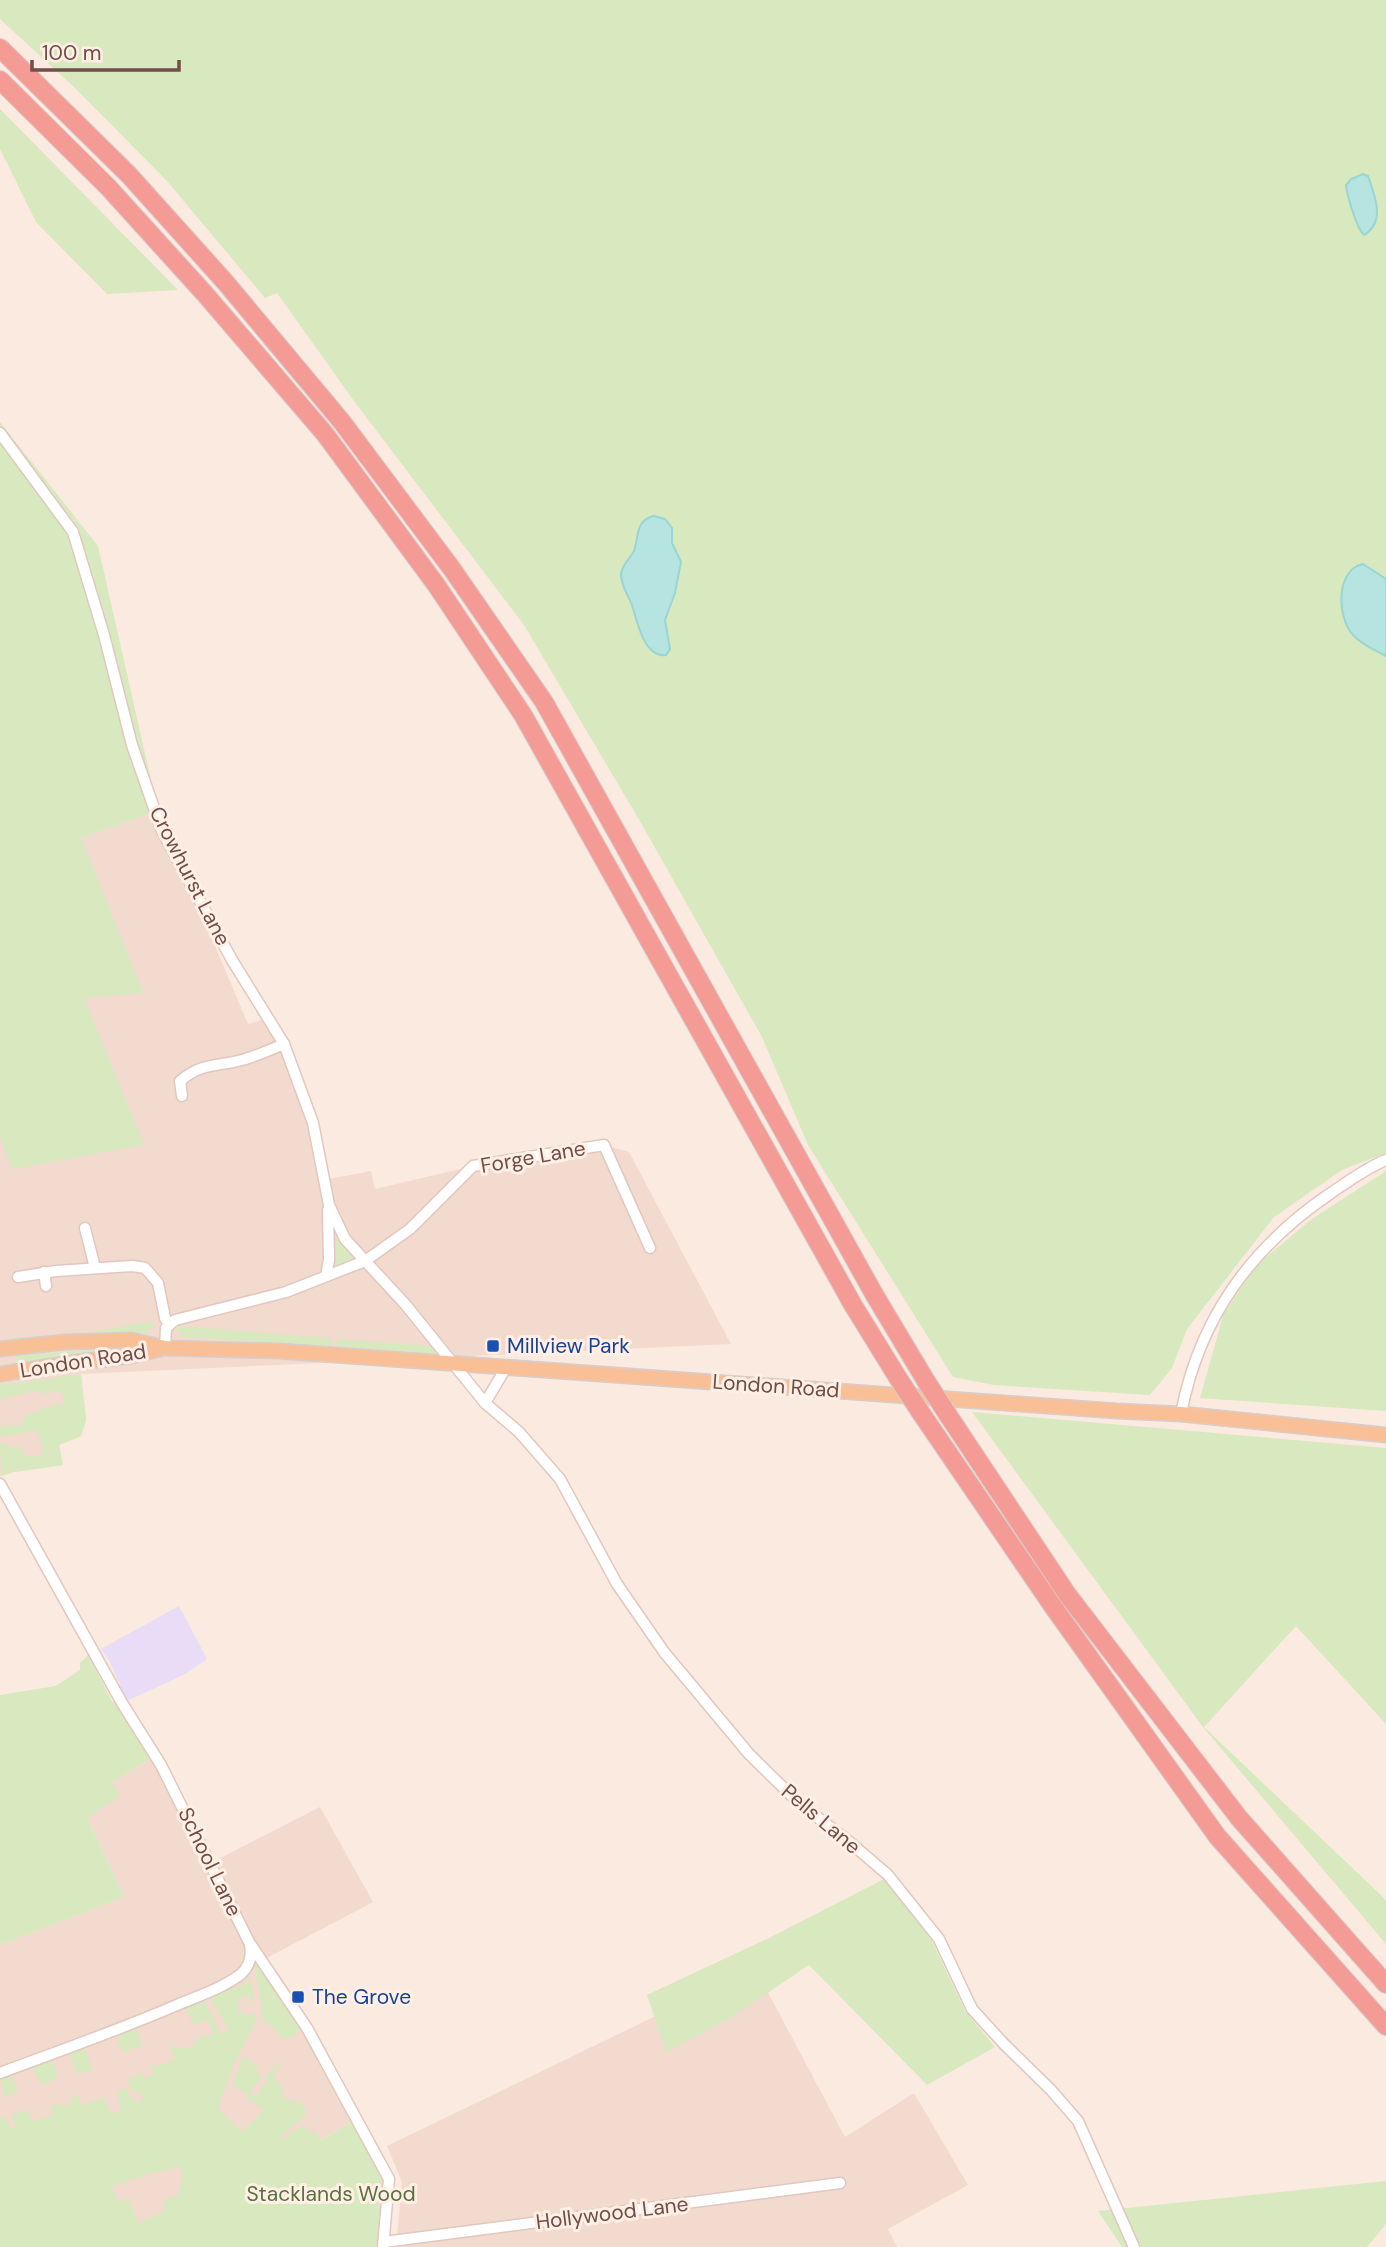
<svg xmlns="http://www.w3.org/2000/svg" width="1386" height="2247" viewBox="0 0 1386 2247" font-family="'DM Sans',sans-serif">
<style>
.residential{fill:#f3dace}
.education{fill:#e8dcf7}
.green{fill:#d8e8bf;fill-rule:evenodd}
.water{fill:#b5e4e1;stroke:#9bd5d2;stroke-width:2}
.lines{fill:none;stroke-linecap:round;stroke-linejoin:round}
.minor-casing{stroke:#e1c7bf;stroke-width:13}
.major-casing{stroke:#d7cdcc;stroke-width:17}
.highway-casing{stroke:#d7cdcc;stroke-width:20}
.minor{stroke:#fff;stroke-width:10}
.major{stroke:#f9c098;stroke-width:14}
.highway{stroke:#f59b96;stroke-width:18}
.highway-bridge-casing{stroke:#d7cdcc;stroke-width:20;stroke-linecap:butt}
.highway-bridge{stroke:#f59b96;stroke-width:18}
.transit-dot{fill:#1a4fb4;stroke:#ffefe5;stroke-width:2.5}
.labels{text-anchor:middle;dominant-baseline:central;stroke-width:6;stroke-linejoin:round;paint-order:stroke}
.street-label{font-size:21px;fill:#714e48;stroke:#ffefe5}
.transit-label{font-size:21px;fill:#164399;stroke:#ffefe5;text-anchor:start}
.park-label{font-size:21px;fill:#58713d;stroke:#ffefe5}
</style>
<rect width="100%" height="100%" fill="#fbeadf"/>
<g class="residential">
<path d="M 158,811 L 248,1024 L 268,1018 L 312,1126 L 324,1180 L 371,1171 L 375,1189 L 473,1166 L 604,1145 L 629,1152 L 731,1344 L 81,1374 L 86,1420 L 81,1436 L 59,1445 L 63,1465 L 14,1472 L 0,1476 L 0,1016 L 81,838 Z"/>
<path d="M 150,1759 L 157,1768 L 205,1866 L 320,1807 L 373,1902 L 263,1960 L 355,2120 L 276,2166 L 217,2108 L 167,2237 L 0,2247 L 0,1945 L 124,1897 L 87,1818 L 119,1796 L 112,1782 Z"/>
<path d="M 755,1968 L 845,2137 L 914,2093 L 968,2185 L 888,2229 L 897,2247 L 396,2247 L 402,2182 L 387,2146 Z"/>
</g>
<path class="education" d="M 179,1606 L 207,1659 L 185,1674 L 127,1701 L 110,1662 L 101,1649 Z"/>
<g class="green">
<path d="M 0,0 L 1386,0 L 1386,1153 L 1342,1170 L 1274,1217 L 1187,1329 L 1172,1368 L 1150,1395 L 994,1385 L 953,1377 L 808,1145 L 762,1037 L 641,823 L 524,625 L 354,401 L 277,293 L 265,298 L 167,181 L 75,88 L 0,19 Z"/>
<path d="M 0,109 L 177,289 L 177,290 L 107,294 L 36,222 L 0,149 Z"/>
<path d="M 0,422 L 98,546 L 158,811 L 81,838 L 143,993 L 84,998 L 144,1145 L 12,1169 L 0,1139 Z"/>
<path d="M 1386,1171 L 1386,1411 L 1200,1398 L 1223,1316 L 1254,1267 L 1312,1219 Z"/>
<path d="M 333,1222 L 357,1258 L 353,1262 L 333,1268 L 331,1267 Z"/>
<path d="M 150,1321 L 156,1325 L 144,1335 L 16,1341 L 11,1338 L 99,1331 Z"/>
<path d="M 178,1326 L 332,1338 L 333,1343 L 329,1347 L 184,1337 L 178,1332 Z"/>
<path d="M 338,1339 L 433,1346 L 436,1352 L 433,1355 L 344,1349 L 338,1346 Z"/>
<path d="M 110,1349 L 13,1367 L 16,1355 Z"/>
<path d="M 81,1374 L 86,1420 L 81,1436 L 59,1445 L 63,1465 L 14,1472 L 1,1476 L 0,1443 L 14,1448 L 23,1447 L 25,1457 L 43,1454 L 38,1433 L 34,1431 L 0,1437 L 0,1426 L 24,1425 L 23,1417 L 50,1406 L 62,1405 L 64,1398 L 60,1390 L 42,1394 L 37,1391 L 0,1399 L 0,1385 Z"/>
<path d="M 972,1412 L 1386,1448 L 1386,1724 L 1296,1626 L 1204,1727 L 1386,1900 L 1386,1944 L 1203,1727 Z"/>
<path d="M 88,1655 L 112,1701 L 119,1707 L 150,1759 L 112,1782 L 120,1796 L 87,1818 L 124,1897 L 0,1945 L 0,1695 L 56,1686 L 80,1670 L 80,1663 Z"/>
<path d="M 884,1879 L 932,1941 L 965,2011 L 995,2047 L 927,2085 L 809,1965 L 732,2017 L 666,2052 L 647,1995 L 769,1938 Z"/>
<path d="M 253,1961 L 257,1961 L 302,2026 L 299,2032 L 288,2039 L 280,2038 L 275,2029 L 261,2019 L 262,2008 Z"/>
<path d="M 247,1973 C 251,1982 257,1996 253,2004 L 247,1994 L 237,2000 L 240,2006 L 237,2009 L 239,2013 L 243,2011 L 247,2017 L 253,2013 L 256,2014 L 254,2026 L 234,2064 L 218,2108 L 242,2132 L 264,2110 L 246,2097 L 247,2094 L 232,2084 L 244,2056 L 259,2068 L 256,2071 L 262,2079 L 250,2091 L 253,2095 L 258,2095 L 259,2091 L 267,2082 L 266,2075 L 282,2060 L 278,2065 L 280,2067 L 273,2074 L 284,2090 L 281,2094 C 285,2100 292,2099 298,2104 L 301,2101 L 306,2107 L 303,2109 L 307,2114 L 279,2138 L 281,2141 L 303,2125 L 309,2133 L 314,2130 L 321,2140 L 355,2120 L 384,2178 L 379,2247 L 0,2247 L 0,2118 L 5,2116 L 11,2129 L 16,2127 L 10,2116 L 27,2109 L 33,2122 L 53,2114 L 50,2107 L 62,2103 L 63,2106 L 73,2103 L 71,2096 L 77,2094 L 81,2105 L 104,2097 L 110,2112 L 113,2111 L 114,2114 L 121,2111 L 117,2091 L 127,2089 L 130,2097 L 137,2102 L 144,2100 L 140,2092 L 135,2093 L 129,2086 L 128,2080 L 142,2072 L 145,2078 L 154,2074 L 150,2064 L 157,2066 L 175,2060 L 169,2045 L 183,2049 L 196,2044 L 194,2039 L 213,2033 L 208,2020 L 193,2025 L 185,2007 L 203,1998 L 221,2034 L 228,2029 L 209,1996 L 234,1983 L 237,1988 L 249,1981 L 247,1976 L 242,1978 ZM 180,2167 L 183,2177 L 178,2194 L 163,2201 L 166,2210 L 139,2223 L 128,2199 L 118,2201 L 112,2187 L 137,2177 L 139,2179 L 148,2174 Z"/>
<path d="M 135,2027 L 142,2045 L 126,2052 L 119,2048 L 117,2036 Z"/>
<path d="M 84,2047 L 93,2069 L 77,2074 L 69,2053 Z"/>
<path d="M 51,2059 L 57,2071 L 56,2080 L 41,2084 L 31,2066 Z"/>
<path d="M 11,2073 L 18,2092 L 4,2097 L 0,2078 Z"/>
<path d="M 1386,2181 L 1386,2224 L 1367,2247 L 1122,2247 L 1098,2211 Z"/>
</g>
<g class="water">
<path d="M 1363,174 L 1368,176 C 1375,196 1386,222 1364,235 C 1357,229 1347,196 1346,185 L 1351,179 Z"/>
<path d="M 654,516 L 665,519 L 672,528 L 672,543 L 681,562 L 675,593 L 665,620 L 670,649 L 666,655 C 644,658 637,621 632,605 C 628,595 621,586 621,574 C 622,564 630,559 634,551 C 639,537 635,520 654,516 Z"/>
<path d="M 1363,564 L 1386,579 L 1386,656 C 1375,650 1362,645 1353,635 C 1337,618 1335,570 1363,564 Z"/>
</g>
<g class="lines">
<defs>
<g id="minor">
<path d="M 0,433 L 73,532 L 104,635 L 132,745 L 162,831 L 232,960 L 284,1044 L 313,1123 L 329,1205 L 345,1239 L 405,1304 L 485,1403 L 519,1432 L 560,1479 L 617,1584 L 664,1652 L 749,1754 L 800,1804 L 846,1839 L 888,1875 L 939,1939 L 972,2009 L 1004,2044 L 1051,2090 L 1078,2121 L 1134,2247"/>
<path d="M 182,1096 L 180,1081 C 203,1062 216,1067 242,1060 C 256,1056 270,1050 284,1044"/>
<path d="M 85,1228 L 95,1268"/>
<path d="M 44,1272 L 46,1286"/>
<path d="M 326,1276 L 329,1260 L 328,1210"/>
<path d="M 18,1277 L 56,1271 L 116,1267 L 133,1266 L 145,1268 L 158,1283 L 165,1318 L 169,1324"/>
<path d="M 165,1348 L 166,1328 L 175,1320 L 286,1292 L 365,1261 L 410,1229 L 473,1166 L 604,1145 L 650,1248"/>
<path d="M 485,1403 L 507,1366"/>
<path d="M 1181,1414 C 1199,1318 1251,1247 1331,1193 C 1349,1181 1366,1168 1386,1160"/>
<path d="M 0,1484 L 122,1703 L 161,1765 L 249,1942 L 307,2028 L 389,2179 L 383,2247"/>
<path d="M 0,2073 C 59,2051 119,2030 177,2005 C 198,1996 223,1988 241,1974 C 250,1966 252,1956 250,1945"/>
<path d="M 384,2242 L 840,2183"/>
</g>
<g id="major">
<path d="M 0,1349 L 65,1342 L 131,1340 L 165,1348 L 279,1351 L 1117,1411 L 1181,1414 L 1386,1435"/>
<path d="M 0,1374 L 78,1362 L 131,1356 L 160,1349"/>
</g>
<g id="highway">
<path d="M 0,48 L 129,175 L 226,283 L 342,422 L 452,569 L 544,702 L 874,1294 L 926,1381"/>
<path d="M 0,80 L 108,187 L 205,294 L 325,434 L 437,586 L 523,715 L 853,1305 L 898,1378"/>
<path d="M 921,1413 L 1052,1605 L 1217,1836 L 1386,2026"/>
<path d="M 948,1415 L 1067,1594 L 1239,1818 L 1386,1984"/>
</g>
</defs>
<use href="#minor" class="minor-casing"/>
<use href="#major" class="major-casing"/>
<use href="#highway" class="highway-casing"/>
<use href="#minor" class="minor"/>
<use href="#major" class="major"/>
<use href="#highway" class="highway"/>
<defs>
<g id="highway-bridge">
<path d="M 898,1378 L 921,1413"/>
<path d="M 926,1381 L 948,1415"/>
</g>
</defs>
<use href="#highway-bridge" class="highway-bridge-casing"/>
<use href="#highway-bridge" class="highway-bridge"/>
</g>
<g class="transit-dot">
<rect x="486" y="1339" width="14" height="14" rx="3.5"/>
<rect x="291" y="1990" width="14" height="14" rx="3.5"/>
</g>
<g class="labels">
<g class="street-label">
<text transform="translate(190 876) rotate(63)">Crowhurst Lane</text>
<text transform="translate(533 1157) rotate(-10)">Forge Lane</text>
<text transform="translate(83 1361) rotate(-9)">London Road</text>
<text transform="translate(776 1386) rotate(4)">London Road</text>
<text transform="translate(821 1819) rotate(40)">Pells Lane</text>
<text transform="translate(210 1862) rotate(64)">School Lane</text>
<text transform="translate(612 2213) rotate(-7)">Hollywood Lane</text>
</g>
<g class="transit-label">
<text x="507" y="1346">Millview Park</text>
<text x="312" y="1997">The Grove</text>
</g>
<g class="park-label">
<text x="331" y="2194">Stacklands Wood</text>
</g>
</g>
<path d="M32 60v10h147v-10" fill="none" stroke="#714e48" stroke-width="3.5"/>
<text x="42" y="60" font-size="21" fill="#714e48" stroke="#ffefe5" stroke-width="5" paint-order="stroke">100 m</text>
</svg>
